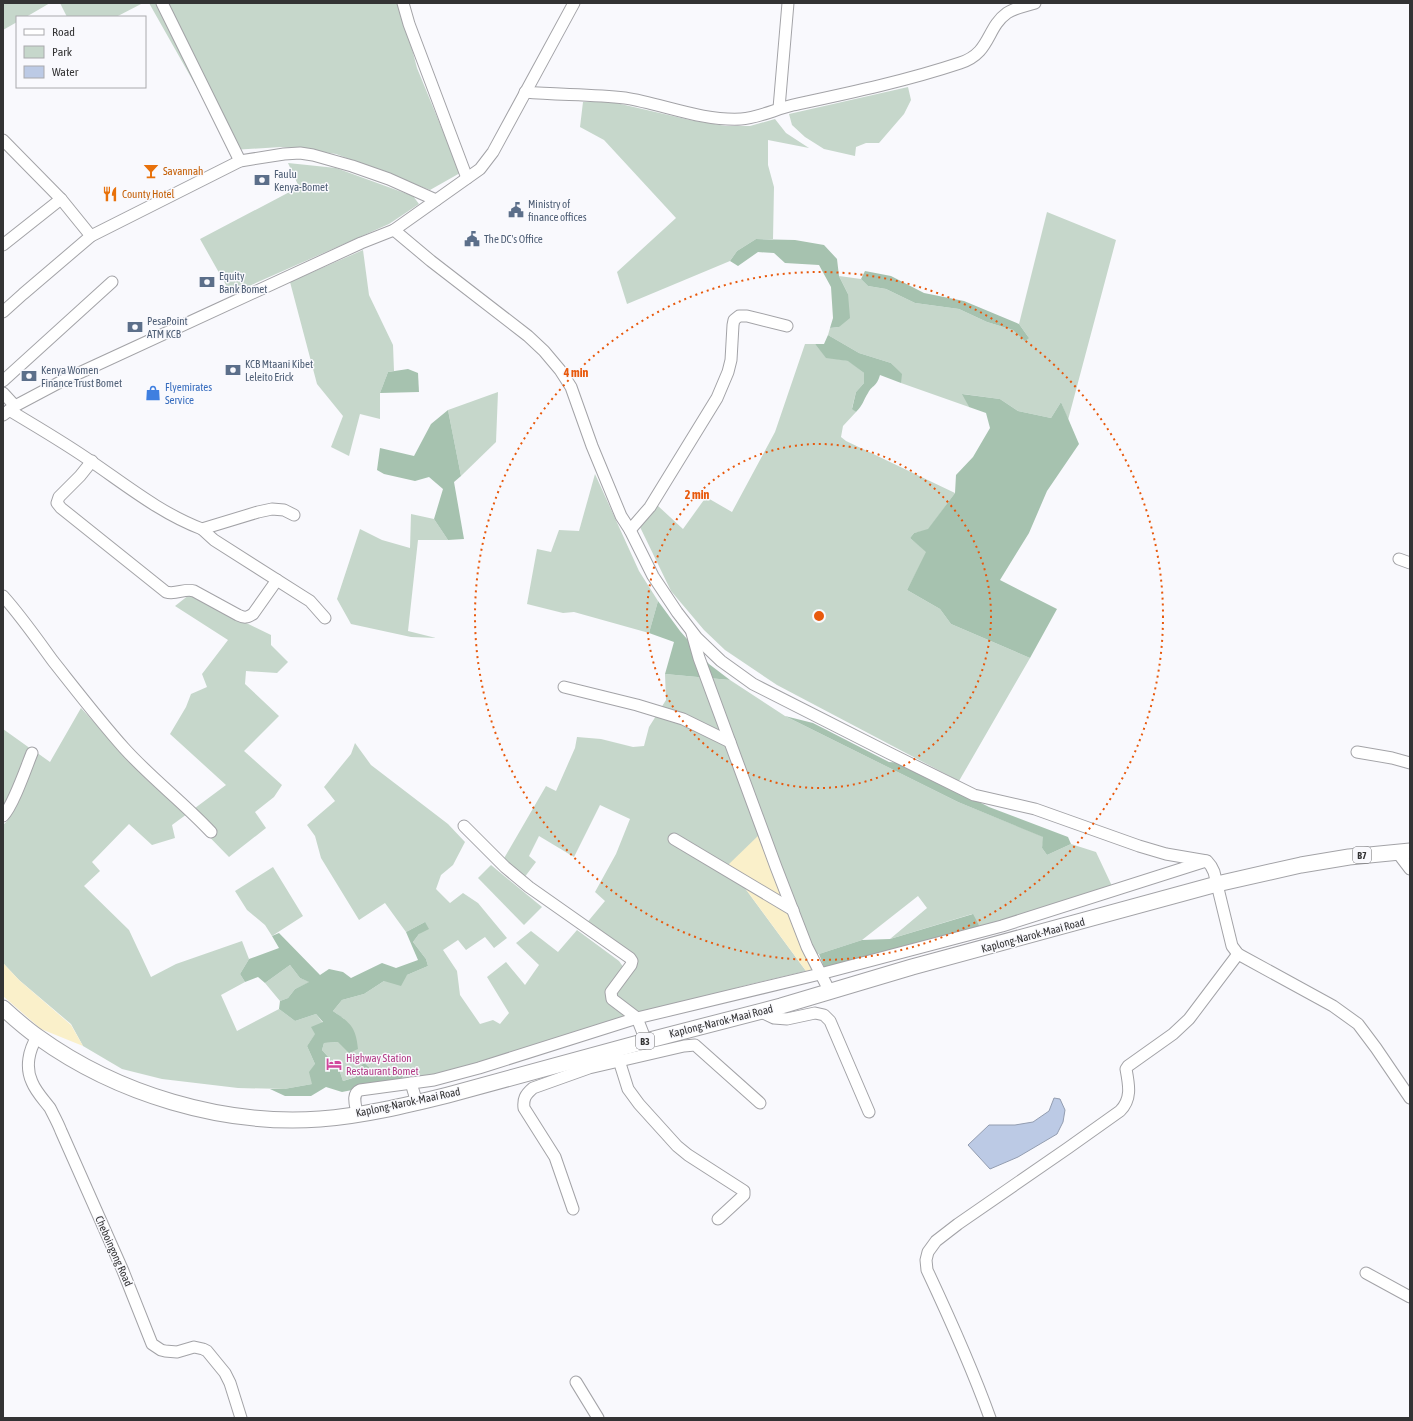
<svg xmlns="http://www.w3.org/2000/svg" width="1413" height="1421" viewBox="0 0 1413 1421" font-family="'Asap Condensed',sans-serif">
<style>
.green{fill:#c6d7cb}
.forest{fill:#a6c2af}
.sand{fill:#faf0ca}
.water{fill:#bccae5;stroke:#939db0}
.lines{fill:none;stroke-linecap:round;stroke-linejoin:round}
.minor-casing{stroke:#a3a3a7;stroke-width:13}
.highway-casing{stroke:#a3a3a7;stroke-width:17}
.minor{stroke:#fff;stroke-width:11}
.highway{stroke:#fff;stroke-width:15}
.ring{fill:none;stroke:#e8590c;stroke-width:2;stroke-dasharray:2 4}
.labels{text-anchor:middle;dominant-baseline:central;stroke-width:3;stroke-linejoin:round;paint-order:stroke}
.shield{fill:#f9f9fd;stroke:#6e6e70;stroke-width:1}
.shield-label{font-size:10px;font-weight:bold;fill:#333334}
.food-label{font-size:11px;fill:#c56008;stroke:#f9f9fd;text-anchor:start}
.service-label{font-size:11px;fill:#4e5e75;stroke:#f9f9fd;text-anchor:start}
.shop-label{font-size:11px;fill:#366cbe;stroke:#f9f9fd;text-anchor:start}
.street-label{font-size:11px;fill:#333334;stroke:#f9f9fd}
.hotel-label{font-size:11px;fill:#b23c85;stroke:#f9f9fd;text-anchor:start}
.centre{fill:#e8590c;stroke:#f9f9fd;stroke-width:2}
.ring-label{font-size:12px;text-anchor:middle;font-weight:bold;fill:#e8590c;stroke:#f9f9fd;stroke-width:3;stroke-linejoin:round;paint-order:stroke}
</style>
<rect width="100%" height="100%" fill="#f9f9fd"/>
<g class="green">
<path d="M 3,3 L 50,3 L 26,17 L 17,17 L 17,22 L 3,30 Z"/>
<path d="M 60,3 L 143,3 L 116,17 L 67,17 Z"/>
<path d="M 149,3 L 400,3 L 417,68 L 460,173 L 430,190 L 336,154 L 302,149 L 281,147 L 232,150 Z"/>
<path d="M 908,87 L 911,100 L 904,114 L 879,143 L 866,143 L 856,147 L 855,156 L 824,149 L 805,137 L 792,125 L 789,114 Z"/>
<path d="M 583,102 L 612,102 L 690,120 L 726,126 L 750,126 L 775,119 L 786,133 L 809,148 L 768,140 L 768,165 L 774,187 L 773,239 L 756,239 L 737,251 L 730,261 L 627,304 L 617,272 L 676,218 L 604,140 L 580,127 Z"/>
<path d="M 288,163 L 336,168 L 413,196 L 419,204 L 389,224 L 231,294 L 200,239 L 299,187 Z"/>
<path d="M 1047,212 L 1116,240 L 1068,420 L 1061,402 L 1051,418 L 1018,411 L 1000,399 L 963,394 L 969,407 L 901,383 L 901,374 L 891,363 L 859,353 L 828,335 L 830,328 L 839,327 L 848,294 L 839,276 L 861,279 L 868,286 L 886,289 L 915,303 L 959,309 L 987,322 L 1013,330 L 1029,338 L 1019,324 Z"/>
<path d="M 363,250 L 369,295 L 393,345 L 394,371 L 388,372 L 380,393 L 380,419 L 360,414 L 349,456 L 331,447 L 343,416 L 317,384 L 290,282 Z"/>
<path d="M 805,344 L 815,344 L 826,357 L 849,361 L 864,373 L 864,383 L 856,392 L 852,408 L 856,412 L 843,426 L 841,437 L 846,441 L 955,493 L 928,530 L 914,533 L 910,538 L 927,552 L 907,590 L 940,609 L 951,624 L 1030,658 L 959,781 L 777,685 L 725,650 L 704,630 L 671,591 L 640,527 L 657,505 L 683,529 L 706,497 L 732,512 L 775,432 Z"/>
<path d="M 498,392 L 496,442 L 461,476 L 448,410 Z"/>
<path d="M 595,474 L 639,571 L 658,601 L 649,633 L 574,612 L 563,613 L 527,604 L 537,549 L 551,552 L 559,530 L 579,531 Z"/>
<path d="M 411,514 L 434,519 L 448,540 L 418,540 L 408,631 L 436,638 L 411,637 L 351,624 L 337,599 L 360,529 L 382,540 L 410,548 Z"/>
<path d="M 189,595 L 271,635 L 271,645 L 288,662 L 277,673 L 246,671 L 245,684 L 279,716 L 244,751 L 282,785 L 274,797 L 255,812 L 266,828 L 229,857 L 187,814 L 172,825 L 175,838 L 152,845 L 129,824 L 92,862 L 100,871 L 84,886 L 129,930 L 151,977 L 176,964 L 242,941 L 249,959 L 240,974 L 245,982 L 221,995 L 237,1031 L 279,1009 L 295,1021 L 316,1014 L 323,1023 L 307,1046 L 315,1064 L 312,1084 L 284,1089 L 238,1088 L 162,1079 L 122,1069 L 83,1046 L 71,1024 L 19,980 L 3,963 L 3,825 L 8,820 L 36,752 L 50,762 L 81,708 L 146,779 L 187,814 L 226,785 L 170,734 L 186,707 L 191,694 L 207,687 L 202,674 L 228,640 L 175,606 Z"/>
<path d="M 665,674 L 730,680 L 785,716 L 958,802 L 1044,837 L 1042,848 L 1047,855 L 1071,844 L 1096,852 L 1112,886 L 980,927 L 972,914 L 890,939 L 927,908 L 918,896 L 862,940 L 819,954 L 808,954 L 728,865 L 806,971 L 747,985 L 637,1015 L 616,998 L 615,993 L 637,963 L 585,925 L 605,901 L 595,892 L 616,854 L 630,819 L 600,805 L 574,857 L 539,836 L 529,856 L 536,862 L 524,878 L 503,860 L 546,786 L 556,791 L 575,748 L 577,737 L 601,739 L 633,747 L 644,746 L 649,727 L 666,700 Z"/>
<path d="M 3,729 L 31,749 L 3,811 Z"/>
<path d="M 355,743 L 371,765 L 448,824 L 465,842 L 453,865 L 441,875 L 436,889 L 450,903 L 463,893 L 478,903 L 507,938 L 494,948 L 485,937 L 466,950 L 458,940 L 443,950 L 457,971 L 460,995 L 480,1024 L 493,1020 L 500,1024 L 509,1013 L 487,977 L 506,962 L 525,985 L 539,965 L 516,943 L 531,931 L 558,952 L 577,930 L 619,961 L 624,968 L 608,995 L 628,1017 L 435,1076 L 398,1081 L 404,1076 L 395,1070 L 373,1071 L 343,1081 L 339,1069 L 322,1050 L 324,1043 L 338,1042 L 344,1019 L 333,1011 L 342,1000 L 364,994 L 384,981 L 407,975 L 428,966 L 426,959 L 413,942 L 419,934 L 425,922 L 406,932 L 385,903 L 359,920 L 321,858 L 315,836 L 307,825 L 335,801 L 324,787 L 351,754 Z"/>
<path d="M 491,865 L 542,907 L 524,925 L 478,878 Z"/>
<path d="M 273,867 L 303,916 L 272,936 L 265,925 L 247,910 L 235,891 Z"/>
<path d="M 290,965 L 300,978 L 310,982 L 295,989 L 288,998 L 280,1001 L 265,983 Z"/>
</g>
<g class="forest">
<path d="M 756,239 L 795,240 L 824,245 L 837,259 L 839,276 L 848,294 L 850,318 L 839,327 L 830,328 L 833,318 L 831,287 L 819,265 L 785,263 L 774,253 L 758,252 L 738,266 L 730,261 L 737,251 Z"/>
<path d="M 865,271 L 891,276 L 924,293 L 964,301 L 1019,324 L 1029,338 L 1025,341 L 1013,330 L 987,322 L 959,309 L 915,303 L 886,289 L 868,286 L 861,279 Z"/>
<path d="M 828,335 L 859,353 L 891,363 L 902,374 L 901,383 L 880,375 C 876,388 873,384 868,393 C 863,401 863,405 856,412 L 852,409 L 856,392 L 864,383 L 864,373 L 848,361 L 826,358 L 815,344 L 824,344 Z"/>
<path d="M 408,369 L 418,373 L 419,392 L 380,393 L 388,372 Z"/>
<path d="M 962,394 L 1000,399 L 1018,411 L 1051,418 L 1061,402 L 1079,444 L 1047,491 L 1029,533 L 1000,580 L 1057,609 L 1030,658 L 951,624 L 940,609 L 907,590 L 926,552 L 910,538 L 914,533 L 928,529 L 955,493 L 956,475 L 973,457 L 990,428 L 986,413 L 969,407 Z"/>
<path d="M 448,410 L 461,476 L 454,482 L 464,539 L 448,540 L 434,519 L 443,489 L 429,477 L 415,481 L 384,474 L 377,470 L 380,448 L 414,456 L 431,424 Z"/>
<path d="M 658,601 L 680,631 L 709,664 L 730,680 L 665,674 L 674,642 L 649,633 Z"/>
<path d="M 785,716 L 813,723 L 889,762 L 902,763 L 989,807 L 1068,837 L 1071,844 L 1047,855 L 1042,848 L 1043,837 L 958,802 Z"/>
<path d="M 973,914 L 980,927 L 824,967 L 819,954 L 862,940 L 890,939 Z"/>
<path d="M 425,922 L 429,929 L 419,934 L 413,942 L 426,959 L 428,966 L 407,975 L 401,986 L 384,981 L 364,994 L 342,1000 L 333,1011 C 351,1023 356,1028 358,1049 L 349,1053 L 338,1042 L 324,1043 L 322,1050 L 339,1069 L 343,1081 L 356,1077 L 357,1070 L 364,1063 L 373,1071 L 395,1070 L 404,1076 L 398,1081 L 342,1092 L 326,1087 L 311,1096 L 285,1096 L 270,1089 L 284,1089 L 312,1084 L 309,1072 L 315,1064 L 307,1046 L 315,1034 L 311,1027 L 323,1022 L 316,1014 L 295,1021 L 279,1009 L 280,1001 L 288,998 L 295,989 L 309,982 L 300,978 L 290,965 L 265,983 L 258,977 L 245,982 L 240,974 L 249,959 L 279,948 L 272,936 L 279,933 L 320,975 L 329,969 L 343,972 L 351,978 L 382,963 L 396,968 L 418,960 L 406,932 Z"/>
</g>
<g class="sand">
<path d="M 760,834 L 813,969 L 806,971 L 728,865 Z"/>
<path d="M 3,963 L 19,980 L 71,1025 L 83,1046 L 41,1029 L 3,996 Z"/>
</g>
<path class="water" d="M 1054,1098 L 1060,1099 L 1065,1110 L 1063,1122 L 1057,1134 L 1018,1157 L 990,1169 L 968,1145 L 989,1125 L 1015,1125 L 1033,1122 L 1049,1111 Z"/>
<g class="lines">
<defs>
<g id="minor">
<path d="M 162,3 L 240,161"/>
<path d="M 403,3 L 409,24 L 467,178"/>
<path d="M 525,92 C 558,95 592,94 625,98 C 663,104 701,121 741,119 C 758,118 776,109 793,105 C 849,93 906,81 960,63 C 991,53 986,28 1007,13 C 1014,8 1026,6 1035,3"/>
<path d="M 779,108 L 788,3"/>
<path d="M 3,140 L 61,199 L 91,236"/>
<path d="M 394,230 L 431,261 L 528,336 L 544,351 L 560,370 L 571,387 L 592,446 L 621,516 L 630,530 L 653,576 L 677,612 L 697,638 L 721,661 L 753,684 L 889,753 L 974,795 L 1035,809 L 1139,846 L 1166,854 L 1207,861 L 1211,866 L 1214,872 L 1232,946 L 1238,954 L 1333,1006 L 1358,1024 L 1376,1048 L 1410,1098"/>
<path d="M 3,245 L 61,199"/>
<path d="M 3,312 L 23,294 L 91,236 L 240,161 L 284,154 L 300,153 L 313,155 L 352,166 L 389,179 L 436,200"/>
<path d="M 3,381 L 112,282"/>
<path d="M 3,393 L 15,406"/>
<path d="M 9,410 C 37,427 65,443 92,462 C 127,486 162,514 202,529 L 258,512 L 272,509 L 284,510 L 294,515"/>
<path d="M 3,415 L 15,406 L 64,380 L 361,243 L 394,230 L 480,169 L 493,152 L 574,3"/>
<path d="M 92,461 L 80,476 L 59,497 L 57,503 L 61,508 L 166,592 C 176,595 185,588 194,591 L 238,615 C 244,618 247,618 253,614 L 277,580"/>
<path d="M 202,529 L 214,540 L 302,596 L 310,601 L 325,618"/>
<path d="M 630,530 L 650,507 L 717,398 L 728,372 L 731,360 L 733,325 L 734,320 L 739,316 L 747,316 L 787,326"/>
<path d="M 1399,559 L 1410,563"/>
<path d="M 3,596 C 21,616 37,639 53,661 C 76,690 99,720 124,748 C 151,778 183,802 211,832"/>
<path d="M 692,633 L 699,658 L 776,867 L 807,947 L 830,992"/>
<path d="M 564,687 L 637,705 L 683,719 L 730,742"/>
<path d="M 1357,752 L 1392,758 L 1410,763"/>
<path d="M 3,816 C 13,806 26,768 32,753"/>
<path d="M 464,826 L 505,867 L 529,887 L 630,958 L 632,961 L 631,965 L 611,992 L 612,999 L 637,1018 L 646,1041"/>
<path d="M 674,839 L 793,910"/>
<path d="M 1397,852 L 1410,869"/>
<path d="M 759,1011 L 774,1018 L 787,1019 L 815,1013 L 824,1015 L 830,1021 L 869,1112"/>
<path d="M 37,1037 C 29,1050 25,1067 32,1082 C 36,1092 44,1100 50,1108 C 54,1116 58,1123 61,1131 L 123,1271 L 152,1344 L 161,1350 L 165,1351 L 177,1352 L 194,1347 L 203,1349 L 207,1351 L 225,1373 L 230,1383 L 241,1418"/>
<path d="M 617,1054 L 628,1089 L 639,1104 L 677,1146 L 688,1155 L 744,1191 L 744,1195 L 718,1219"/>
<path d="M 411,1083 L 417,1103"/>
<path d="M 357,1114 C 356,1106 351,1094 360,1090 L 434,1080 L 479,1068 L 637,1018 L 820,974 L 1002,926 L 1206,861"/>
<path d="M 573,1209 L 555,1157 L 524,1108 C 523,1099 525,1095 533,1088 L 589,1068 L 684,1046 L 695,1045 L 760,1103"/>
<path d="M 1366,1273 L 1410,1297"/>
<path d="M 576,1382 L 598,1418"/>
<path d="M 990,1418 C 972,1368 950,1319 927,1270 L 926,1260 L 928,1252 L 936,1241 L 958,1224 L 1068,1148 L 1120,1111 C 1132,1099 1129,1085 1126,1069 L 1128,1066 L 1173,1034 L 1189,1019 L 1238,954"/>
</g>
<path id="highway" d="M 3,1008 C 14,1018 25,1028 38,1037 C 117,1094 223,1126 320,1119 C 362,1116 408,1105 448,1095 L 646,1041 L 781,1006 L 912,967 L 1217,884 L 1301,865 L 1349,857 L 1410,851"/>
</defs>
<use href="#minor" class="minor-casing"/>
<use href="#highway" class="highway-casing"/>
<use href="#minor" class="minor"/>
<use href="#highway" class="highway"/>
</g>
<g class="ring">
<circle cx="819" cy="616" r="172"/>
<circle cx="819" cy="616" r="344"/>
</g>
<defs>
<symbol id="bar-bare" viewBox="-9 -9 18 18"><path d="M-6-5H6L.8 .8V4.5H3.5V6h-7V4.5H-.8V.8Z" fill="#e8710a" stroke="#f9f9fd" stroke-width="2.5" paint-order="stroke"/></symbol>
<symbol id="bank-bare" viewBox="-9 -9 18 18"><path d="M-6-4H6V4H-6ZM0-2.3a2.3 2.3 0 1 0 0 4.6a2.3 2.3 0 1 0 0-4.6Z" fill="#5c6f8a" stroke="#f9f9fd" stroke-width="2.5" paint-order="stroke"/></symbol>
<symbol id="restaurant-bare" viewBox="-9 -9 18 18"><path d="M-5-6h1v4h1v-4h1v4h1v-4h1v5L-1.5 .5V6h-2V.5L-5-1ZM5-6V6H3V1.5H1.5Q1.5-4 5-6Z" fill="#e8710a" stroke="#f9f9fd" stroke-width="2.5" paint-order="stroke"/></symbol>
<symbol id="civic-bare" viewBox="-9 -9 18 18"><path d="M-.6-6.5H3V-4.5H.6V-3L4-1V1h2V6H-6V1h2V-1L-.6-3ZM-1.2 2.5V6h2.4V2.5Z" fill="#5c6f8a" stroke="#f9f9fd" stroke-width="2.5" paint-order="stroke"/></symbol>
<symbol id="shop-bare" viewBox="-9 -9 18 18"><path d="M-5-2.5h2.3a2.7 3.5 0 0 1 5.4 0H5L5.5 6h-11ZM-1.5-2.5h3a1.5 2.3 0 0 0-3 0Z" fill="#3f7fe0" stroke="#f9f9fd" stroke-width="2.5" paint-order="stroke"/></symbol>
<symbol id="hotel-bare" viewBox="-9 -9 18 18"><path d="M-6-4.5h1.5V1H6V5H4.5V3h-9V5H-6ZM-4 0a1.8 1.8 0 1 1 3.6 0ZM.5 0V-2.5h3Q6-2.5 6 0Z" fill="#d1479c" stroke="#f9f9fd" stroke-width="2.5" paint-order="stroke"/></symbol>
</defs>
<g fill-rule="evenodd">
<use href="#bar-bare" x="140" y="160" width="22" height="22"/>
<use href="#bank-bare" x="251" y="169" width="22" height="22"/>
<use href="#restaurant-bare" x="99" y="183" width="22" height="22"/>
<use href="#civic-bare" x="505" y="199" width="22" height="22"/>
<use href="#civic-bare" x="461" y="228" width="22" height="22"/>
<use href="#bank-bare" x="196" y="271" width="22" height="22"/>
<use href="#bank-bare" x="124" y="316" width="22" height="22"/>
<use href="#bank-bare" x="222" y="359" width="22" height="22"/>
<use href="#bank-bare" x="18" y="365" width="22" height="22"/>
<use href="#shop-bare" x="142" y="382" width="22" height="22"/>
<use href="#hotel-bare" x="323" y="1053" width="22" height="22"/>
</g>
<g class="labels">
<g class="shield">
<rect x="1353" y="847" width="18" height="16" rx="3"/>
<rect x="636" y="1033" width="18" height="16" rx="3"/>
</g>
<g class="shield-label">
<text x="1362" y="855">B7</text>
<text x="645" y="1041">B3</text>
</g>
<g class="food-label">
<text x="163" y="171">Savannah</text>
<text x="122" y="194">County Hotel</text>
</g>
<g class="service-label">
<text x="274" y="174">Faulu<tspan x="274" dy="13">Kenya-Bomet</tspan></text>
<text x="528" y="204">Ministry of<tspan x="528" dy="13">finance offices</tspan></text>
<text x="484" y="239">The DC's Office</text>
<text x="219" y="276">Equity<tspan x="219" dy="13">Bank Bomet</tspan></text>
<text x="147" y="321">PesaPoint<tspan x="147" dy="13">ATM KCB</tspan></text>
<text x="245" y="364">KCB Mtaani Kibet<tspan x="245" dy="13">Leleito Erick</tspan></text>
<text x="41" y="370">Kenya Women<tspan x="41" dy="13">Finance Trust Bomet</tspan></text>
</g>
<g class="shop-label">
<text x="165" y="387">Flyemirates<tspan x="165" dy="13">Service</tspan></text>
</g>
<g class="street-label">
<text transform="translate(1033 935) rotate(-15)">Kaplong-Narok-Maai Road</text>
<text transform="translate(721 1021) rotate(-14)">Kaplong-Narok-Maai Road</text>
<text transform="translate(408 1102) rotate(-12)">Kaplong-Narok-Maai Road</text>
<text transform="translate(114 1251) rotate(66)">Cheboingong Road</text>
</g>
<g class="hotel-label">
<text x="346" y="1058">Highway Station<tspan x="346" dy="13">Restaurant Bomet</tspan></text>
</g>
</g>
<circle cx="819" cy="616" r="6" class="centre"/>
<g class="ring-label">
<text x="576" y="377">4 min</text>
<text x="697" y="499">2 min</text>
</g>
<rect width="1413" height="1421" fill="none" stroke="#333334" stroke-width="8"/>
<rect x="16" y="16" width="130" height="72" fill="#f9f9fd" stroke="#aaaaad"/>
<rect x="24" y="29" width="20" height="6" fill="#ffffff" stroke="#aaaaad"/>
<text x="52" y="36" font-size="12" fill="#333334">Road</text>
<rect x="24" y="46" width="20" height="12" fill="#c6d7cb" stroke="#aaaaad"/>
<text x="52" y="56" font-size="12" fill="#333334">Park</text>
<rect x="24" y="66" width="20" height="12" fill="#bccae5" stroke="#aaaaad"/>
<text x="52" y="76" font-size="12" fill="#333334">Water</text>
</svg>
